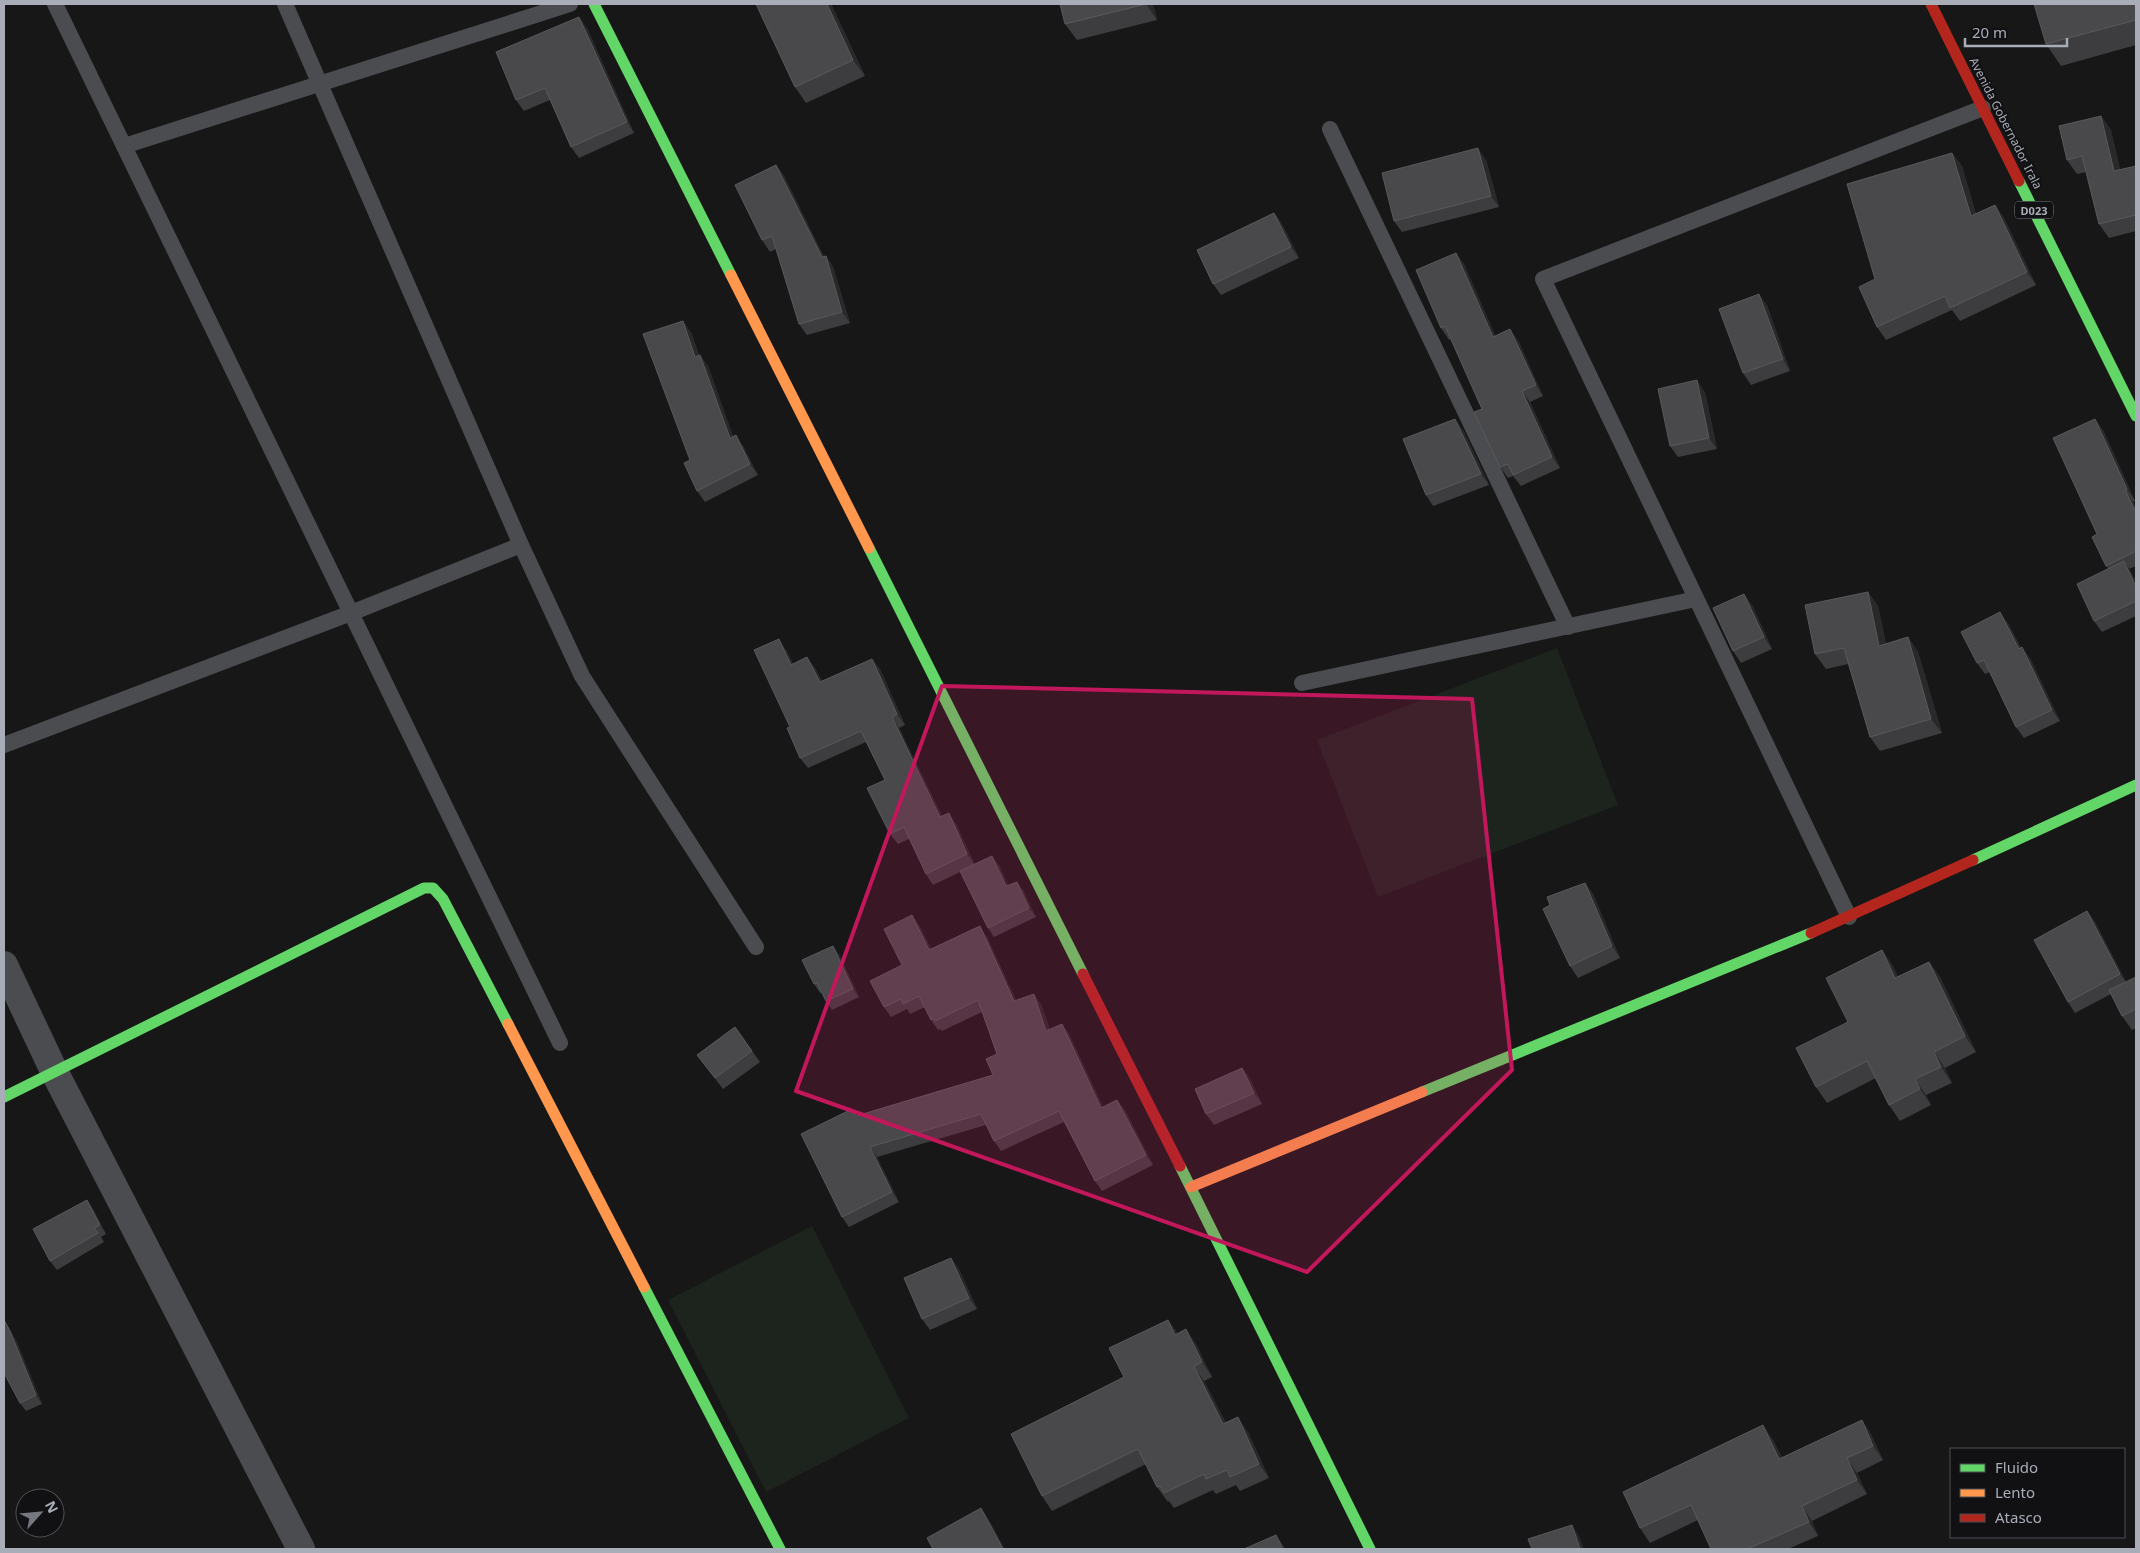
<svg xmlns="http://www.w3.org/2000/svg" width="2140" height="1553" viewBox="0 0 2140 1553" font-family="'Noto Sans',sans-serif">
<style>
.green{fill:#1d241e}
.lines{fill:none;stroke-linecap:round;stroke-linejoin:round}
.lane{stroke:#4b4c50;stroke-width:16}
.street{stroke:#4b4c50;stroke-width:28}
.fast{stroke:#63d668;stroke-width:11}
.slow{stroke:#ff974d;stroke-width:11}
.jam{stroke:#b3261e;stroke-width:11}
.wall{fill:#3d3d3f}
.shaded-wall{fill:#29292a}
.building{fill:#49494c;stroke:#58595d}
.marked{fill:#c2185b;fill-opacity:0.2;stroke:#c2185b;stroke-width:4;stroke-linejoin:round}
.labels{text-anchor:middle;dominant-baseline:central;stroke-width:4;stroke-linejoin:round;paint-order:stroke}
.shield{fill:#111113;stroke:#7b7e86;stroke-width:1}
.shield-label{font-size:11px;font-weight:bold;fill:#a8adb8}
.street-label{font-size:12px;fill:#a8adb8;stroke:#111113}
</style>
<rect width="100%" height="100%" fill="#171717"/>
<g class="green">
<path d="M 1557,648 L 1618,805 L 1378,897 L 1317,740 Z"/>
<path d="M 812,1226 L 909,1418 L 766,1492 L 668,1300 Z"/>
</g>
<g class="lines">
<g class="lane">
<path d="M 55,4 L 560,1043"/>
<path d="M 285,4 L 521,545 L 582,676 L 756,947"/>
<path d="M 1330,129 L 1568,627"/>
<path d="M 124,146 L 570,4"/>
<path d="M 1302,683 L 1696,599"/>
<path d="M 4,745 L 351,613 L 521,545"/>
<path d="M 1849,917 L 1543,279 L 1983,108"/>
</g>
<path class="street" d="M 4,965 L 55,1073 L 301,1549"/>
<g class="fast">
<path d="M 594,4 L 731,275"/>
<path d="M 2019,181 L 2136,416"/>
<path d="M 869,548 L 1083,974"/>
<path d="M 1973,860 L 2136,785"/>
<path d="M 1422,1092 L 1811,933"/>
<path d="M 4,1097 L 424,888 L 433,888 L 443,899 L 508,1024"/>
<path d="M 1180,1166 L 1370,1549"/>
<path d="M 644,1287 L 780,1549"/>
</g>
<g class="slow">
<path d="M 731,275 L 869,548"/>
<path d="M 508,1024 L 644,1287"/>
<path d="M 1191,1187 L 1422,1092"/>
</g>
<g class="jam">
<path d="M 1931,4 L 2019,181"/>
<path d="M 1811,933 L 1973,860"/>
<path d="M 1083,974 L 1180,1166"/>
</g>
</g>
<g class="wall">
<path d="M 756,4 L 831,4 L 865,76 L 806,103 L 795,87 Z"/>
<path d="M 1060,4 L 1153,4 L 1157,20 L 1077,40 L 1065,24 Z"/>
<path d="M 2136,4 L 2136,45 L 2061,66 L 2046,44 Z"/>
<path d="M 587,28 L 634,133 L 579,158 L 571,147 L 550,100 L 524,111 L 516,100 Z"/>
<path d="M 2101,116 L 2111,130 L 2120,170 L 2136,166 L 2136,231 L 2109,238 L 2099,224 L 2086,172 L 2077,174 L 2067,160 Z"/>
<path d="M 1952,153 L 1962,166 L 1976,214 L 1995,205 L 2004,218 L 2036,285 L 1960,321 L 1952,310 L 1886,340 L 1877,327 L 1875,279 Z"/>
<path d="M 1486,160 L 1499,207 L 1402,232 L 1394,221 Z"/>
<path d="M 776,165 L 784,176 L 824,257 L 826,256 L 833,267 L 850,323 L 807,335 L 799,324 L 776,249 L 770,252 L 762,240 Z"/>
<path d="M 1274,213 L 1282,224 L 1299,258 L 1221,295 L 1213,284 Z"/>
<path d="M 1456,253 L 1464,264 L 1495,336 L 1518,340 L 1543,396 L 1530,402 L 1560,468 L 1521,486 L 1513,476 L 1508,478 L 1500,467 L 1482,409 L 1451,339 L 1449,340 L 1441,328 Z"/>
<path d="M 1767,305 L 1790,371 L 1751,385 L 1743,373 Z"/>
<path d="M 691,332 L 699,355 L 708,366 L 733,437 L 743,446 L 758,475 L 705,502 L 697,491 L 690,460 Z"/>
<path d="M 1705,392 L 1717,449 L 1678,457 L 1670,446 Z"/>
<path d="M 2095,419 L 2103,430 L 2135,501 L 2133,502 L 2136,508 L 2136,566 L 2129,569 L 2136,582 L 2136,616 L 2102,632 L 2094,621 L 2109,569 L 2106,566 L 2097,534 Z"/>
<path d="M 1463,430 L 1489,485 L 1433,506 L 1426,495 Z"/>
<path d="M 1868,592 L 1878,606 L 1886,644 L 1908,637 L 1918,652 L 1942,733 L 1880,751 L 1870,737 L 1848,664 L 1826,669 L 1815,654 Z"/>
<path d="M 1752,605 L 1772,649 L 1741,663 L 1733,651 Z"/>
<path d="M 2008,623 L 2021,648 L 2030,658 L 2060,721 L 2024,738 L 2016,727 L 1990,672 L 1985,674 L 1977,663 Z"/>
<path d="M 786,650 L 793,664 L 815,668 L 822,681 L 872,659 L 880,669 L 905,725 L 899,728 L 942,816 L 956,824 L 975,865 L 999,865 L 1008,886 L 1023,890 L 1036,917 L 994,937 L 988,928 L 960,872 L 933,885 L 926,874 L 909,839 L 898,844 L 890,834 L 885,780 L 866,742 L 808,768 L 800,758 L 790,727 Z"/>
<path d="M 1585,883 L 1593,894 L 1620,958 L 1578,978 L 1570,966 L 1550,905 Z"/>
<path d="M 2087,911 L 2095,922 L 2126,982 L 2136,977 L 2136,1028 L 2132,1030 L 2122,1016 L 2111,994 L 2075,1013 L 2068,1002 Z"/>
<path d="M 919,925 L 931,949 L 987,937 L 1016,1000 L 1041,1004 L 1050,1030 L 1062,1024 L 1069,1034 L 1103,1107 L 1125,1110 L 1153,1165 L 1102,1191 L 1095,1181 L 1064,1122 L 1001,1151 L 994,1141 L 986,1125 L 877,1157 L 899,1202 L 849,1227 L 842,1217 L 857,1116 L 993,1075 L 997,1054 L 982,1012 L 942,1031 L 940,1029 L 938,1030 L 931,1020 L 925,1007 L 910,1014 L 907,1009 L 891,1017 L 884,1007 Z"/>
<path d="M 1882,950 L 1893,966 L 1898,977 L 1929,962 L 1940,977 L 1976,1052 L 1945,1068 L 1952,1083 L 1926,1095 L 1931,1105 L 1900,1121 L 1889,1105 L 1876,1078 L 1827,1103 L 1816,1087 Z"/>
<path d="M 839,954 L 859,997 L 832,1010 L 826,1001 L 822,992 L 820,993 L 814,984 Z"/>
<path d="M 735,1027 L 760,1062 L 723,1089 L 697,1055 Z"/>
<path d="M 1242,1068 L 1250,1079 L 1262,1104 L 1214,1125 L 1206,1114 Z"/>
<path d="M 93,1209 L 106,1234 L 101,1237 L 104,1242 L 57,1270 L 50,1261 Z"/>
<path d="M 959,1269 L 977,1309 L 930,1330 L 922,1319 Z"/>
<path d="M 1168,1320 L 1178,1334 L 1196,1344 L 1212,1377 L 1204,1381 L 1226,1423 L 1248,1432 L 1269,1478 L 1240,1491 L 1236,1485 L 1216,1494 L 1213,1490 L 1174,1508 L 1169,1501 L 1168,1502 L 1157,1487 L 1146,1464 L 1052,1511 L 1042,1496 L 1124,1377 Z"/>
<path d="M 16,1340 L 42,1404 L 26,1411 L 20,1403 Z"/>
<path d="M 1862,1420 L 1871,1434 L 1883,1460 L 1857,1473 L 1867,1494 L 1812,1521 L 1818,1536 L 1788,1549 L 1711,1549 L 1698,1520 L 1650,1543 L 1640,1528 L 1773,1440 L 1782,1458 Z"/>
</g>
<g class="shaded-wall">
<path d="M 827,4 L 831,4 L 865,76 L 853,60 Z"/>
<path d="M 1146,4 L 1153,4 L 1157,20 Z"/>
<path d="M 579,17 L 587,28 L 634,133 L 627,122 Z"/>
<path d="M 2101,116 L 2111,130 L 2124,185 L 2114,171 Z"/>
<path d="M 1478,148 L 1486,160 L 1499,207 L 1491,196 Z"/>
<path d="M 1952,153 L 1962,166 L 1980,229 L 1971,216 Z"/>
<path d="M 776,165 L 784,176 L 828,266 L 826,256 L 833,267 L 850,323 L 842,312 L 822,257 Z"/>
<path d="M 1995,205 L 2004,218 L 2036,285 L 2027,272 Z"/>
<path d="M 1274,213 L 1282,224 L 1299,258 L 1291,247 Z"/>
<path d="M 1456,253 L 1464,264 L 1501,348 L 1493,337 Z"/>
<path d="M 1759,294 L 1767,305 L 1790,371 L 1783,359 Z"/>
<path d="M 683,321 L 691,332 L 703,368 L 695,357 Z"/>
<path d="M 1510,329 L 1518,340 L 1543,396 L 1536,385 Z"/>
<path d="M 700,355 L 708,366 L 738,449 L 730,438 Z"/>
<path d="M 1697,380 L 1705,392 L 1717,449 L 1709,438 Z"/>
<path d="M 1522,391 L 1530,402 L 1560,468 L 1552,457 Z"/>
<path d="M 1455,419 L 1463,430 L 1489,485 L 1481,474 Z"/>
<path d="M 2095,419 L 2103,430 L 2135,501 L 2127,489 Z"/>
<path d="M 736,435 L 743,446 L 758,475 L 750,464 Z"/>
<path d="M 2125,490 L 2133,502 L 2136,508 L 2136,512 Z"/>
<path d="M 2124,561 L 2132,573 L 2136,582 L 2136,587 Z"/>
<path d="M 1868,592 L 1878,606 L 1889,660 L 1879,646 Z"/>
<path d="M 1744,594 L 1752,605 L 1772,649 L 1764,637 Z"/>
<path d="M 2000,612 L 2008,623 L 2027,660 L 2019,649 Z"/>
<path d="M 1908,637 L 1918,652 L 1942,733 L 1931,719 Z"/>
<path d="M 779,639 L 786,650 L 798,676 L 791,665 Z"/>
<path d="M 2022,647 L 2030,658 L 2060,721 L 2052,710 Z"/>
<path d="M 807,657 L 815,668 L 828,693 L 820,682 Z"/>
<path d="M 872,659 L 880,669 L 905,725 L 897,714 Z"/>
<path d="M 892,717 L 899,728 L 948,828 L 940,817 Z"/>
<path d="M 949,813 L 956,824 L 975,865 L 967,854 Z"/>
<path d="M 992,856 L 999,865 L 1013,895 L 1006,886 Z"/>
<path d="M 1017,882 L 1023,890 L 1036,917 L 1029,908 Z"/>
<path d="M 1585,883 L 1593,894 L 1620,958 L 1612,946 Z"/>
<path d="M 2087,911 L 2095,922 L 2128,985 L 2120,974 Z"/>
<path d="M 912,915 L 919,925 L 936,960 L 929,950 Z"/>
<path d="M 980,926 L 987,937 L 1021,1011 L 1014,1001 Z"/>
<path d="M 833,946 L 839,954 L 859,997 L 853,989 Z"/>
<path d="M 1882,950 L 1893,966 L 1906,994 L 1895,978 Z"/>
<path d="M 1929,962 L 1940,977 L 1976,1052 L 1965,1036 Z"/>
<path d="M 1034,994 L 1041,1004 L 1054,1041 L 1046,1031 Z"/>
<path d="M 1062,1024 L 1069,1034 L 1108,1118 L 1101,1108 Z"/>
<path d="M 1934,1052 L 1945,1068 L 1952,1083 L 1941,1067 Z"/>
<path d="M 1242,1068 L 1250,1079 L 1262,1104 L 1254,1093 Z"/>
<path d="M 1915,1079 L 1926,1095 L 1931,1105 L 1920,1089 Z"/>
<path d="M 1117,1100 L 1125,1110 L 1153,1165 L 1146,1155 Z"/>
<path d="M 870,1147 L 877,1157 L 899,1202 L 892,1192 Z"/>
<path d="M 87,1200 L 93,1209 L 106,1234 L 100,1225 Z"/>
<path d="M 951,1258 L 959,1269 L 977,1309 L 969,1298 Z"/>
<path d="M 4,1319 L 16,1340 L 42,1404 L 36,1395 L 4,1320 Z"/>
<path d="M 1168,1320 L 1178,1334 L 1175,1335 Z"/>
<path d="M 1186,1329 L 1196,1344 L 1212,1377 L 1202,1362 Z"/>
<path d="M 1194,1366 L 1204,1381 L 1234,1439 L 1223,1424 Z"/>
<path d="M 1238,1417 L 1248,1432 L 1269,1478 L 1259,1464 Z"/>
<path d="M 1862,1420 L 1871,1434 L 1883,1460 L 1873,1446 Z"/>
<path d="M 1763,1425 L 1773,1440 L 1789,1473 L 1779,1459 Z"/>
<path d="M 1847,1458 L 1857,1473 L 1867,1494 L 1857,1480 Z"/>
<path d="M 1802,1506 L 1812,1521 L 1818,1536 L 1809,1522 Z"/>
<path d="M 981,1508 L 992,1525 L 1005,1549 L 1003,1549 Z"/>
<path d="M 1572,1525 L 1579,1536 L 1584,1549 L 1580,1549 Z"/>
<path d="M 1276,1535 L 1284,1546 L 1285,1549 L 1283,1549 Z"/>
</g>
<g class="building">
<path d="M 756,4 L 827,4 L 853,60 L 795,87 Z"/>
<path d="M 1060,4 L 1146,4 L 1065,24 Z"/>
<path d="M 2034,4 L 2136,4 L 2136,20 L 2046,44 Z"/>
<path d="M 579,17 L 627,122 L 571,147 L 545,88 L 516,100 L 496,52 Z"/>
<path d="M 2101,116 L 2114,171 L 2136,166 L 2136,215 L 2099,224 L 2082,156 L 2067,160 L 2059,126 Z"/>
<path d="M 1478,148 L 1491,196 L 1394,221 L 1382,173 Z"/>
<path d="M 1952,153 L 1971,216 L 1995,205 L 2027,272 L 1950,308 L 1945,296 L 1877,327 L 1859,287 L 1875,279 L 1847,184 Z"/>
<path d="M 776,165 L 822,257 L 826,256 L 842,312 L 799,324 L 772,236 L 762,240 L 735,185 Z"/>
<path d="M 1274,213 L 1291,247 L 1213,284 L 1197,250 Z"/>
<path d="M 1456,253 L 1493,337 L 1510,329 L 1536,385 L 1522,391 L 1552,457 L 1513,475 L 1508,464 L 1500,467 L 1474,412 L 1482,409 L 1445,326 L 1441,328 L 1416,270 Z"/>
<path d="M 1759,294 L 1783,359 L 1743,373 L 1719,309 Z"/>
<path d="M 683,321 L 695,357 L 700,355 L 730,438 L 736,435 L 750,464 L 697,491 L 684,463 L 690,460 L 643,334 Z"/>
<path d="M 1697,380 L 1709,438 L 1670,446 L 1658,389 Z"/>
<path d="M 1455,419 L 1481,474 L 1426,495 L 1403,439 Z"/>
<path d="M 2095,419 L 2127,489 L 2125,490 L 2136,512 L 2136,551 L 2106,566 L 2092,537 L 2097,534 L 2053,438 Z"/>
<path d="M 2124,561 L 2136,587 L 2136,601 L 2094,621 L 2077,584 Z"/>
<path d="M 1868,592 L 1879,646 L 1908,637 L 1931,719 L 1870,737 L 1844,648 L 1815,654 L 1805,605 Z"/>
<path d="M 1744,594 L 1764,637 L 1733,651 L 1713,608 Z"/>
<path d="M 2000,612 L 2019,649 L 2022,647 L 2052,710 L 2016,727 L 1984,660 L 1977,663 L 1961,632 Z"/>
<path d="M 779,639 L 791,665 L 807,657 L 820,682 L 872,659 L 897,714 L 892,717 L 940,817 L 949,813 L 967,854 L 926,874 L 904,827 L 890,834 L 867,788 L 885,780 L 861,731 L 800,758 L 787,728 L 790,727 L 754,650 Z"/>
<path d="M 992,856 L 1006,886 L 1017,882 L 1029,908 L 988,928 L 960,871 Z"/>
<path d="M 1585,883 L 1612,946 L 1570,966 L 1543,909 L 1550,905 L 1547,897 Z"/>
<path d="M 2087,911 L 2120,974 L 2068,1002 L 2034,940 Z"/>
<path d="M 912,915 L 929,950 L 980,926 L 1014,1001 L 1034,994 L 1046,1031 L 1062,1024 L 1101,1108 L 1117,1100 L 1146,1155 L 1095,1181 L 1059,1111 L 994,1141 L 981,1114 L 870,1147 L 892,1192 L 842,1217 L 801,1134 L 852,1109 L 856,1116 L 993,1075 L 986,1059 L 997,1054 L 978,1000 L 935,1021 L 933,1018 L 931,1020 L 919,996 L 903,1004 L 901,999 L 884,1007 L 870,981 L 902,965 L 884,929 Z"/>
<path d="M 833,946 L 853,989 L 826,1001 L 817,983 L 814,984 L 802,960 Z"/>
<path d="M 1882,950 L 1895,978 L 1929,962 L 1965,1036 L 1934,1052 L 1941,1067 L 1915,1079 L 1920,1089 L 1889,1105 L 1867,1061 L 1816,1087 L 1796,1048 L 1848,1022 L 1826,978 Z"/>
<path d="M 2136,977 L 2136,1009 L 2122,1016 L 2109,990 Z"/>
<path d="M 735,1027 L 752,1051 L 715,1078 L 697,1055 Z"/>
<path d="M 1242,1068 L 1254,1093 L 1206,1114 L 1195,1089 Z"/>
<path d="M 87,1200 L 100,1225 L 94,1228 L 98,1233 L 50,1261 L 33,1229 Z"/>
<path d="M 951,1258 L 969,1298 L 922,1319 L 904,1278 Z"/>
<path d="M 4,1320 L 10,1331 L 36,1395 L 20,1403 L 4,1373 Z"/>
<path d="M 1168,1320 L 1175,1335 L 1186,1329 L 1202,1362 L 1194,1366 L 1223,1424 L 1238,1417 L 1259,1464 L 1230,1477 L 1227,1470 L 1206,1479 L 1204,1474 L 1164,1493 L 1160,1486 L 1157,1487 L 1138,1449 L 1042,1496 L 1011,1434 L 1124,1377 L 1109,1348 Z"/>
<path d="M 1862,1420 L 1873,1446 L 1847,1458 L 1857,1480 L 1802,1506 L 1809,1522 L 1747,1549 L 1711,1549 L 1691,1505 L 1640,1528 L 1623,1492 L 1763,1425 L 1779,1459 Z"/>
<path d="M 981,1508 L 1003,1549 L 933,1549 L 927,1538 Z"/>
<path d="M 1572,1525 L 1580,1549 L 1532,1549 L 1528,1539 Z"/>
<path d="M 1276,1535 L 1283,1549 L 1244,1549 Z"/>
</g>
<path class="marked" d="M 942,686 L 1472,699 L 1512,1070 L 1307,1272 L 796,1091 Z"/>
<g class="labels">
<rect class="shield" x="2015" y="201.5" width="38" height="17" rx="4"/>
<g class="shield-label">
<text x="2034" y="210">D023</text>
</g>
<g class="street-label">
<text transform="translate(2006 123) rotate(63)">Avenida Gobernador Irala</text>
</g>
</g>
<rect width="2140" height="1553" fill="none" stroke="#a8adb8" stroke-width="10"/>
<rect x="1950" y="1448" width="175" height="90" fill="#111113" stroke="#4d4f55"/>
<rect x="1960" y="1464" width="25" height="8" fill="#63d668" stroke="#4d4f55"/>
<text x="1995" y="1473" font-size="15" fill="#a8adb8">Fluido</text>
<rect x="1960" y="1489" width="25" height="8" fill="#ff974d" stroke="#4d4f55"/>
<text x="1995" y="1498" font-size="15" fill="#a8adb8">Lento</text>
<rect x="1960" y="1514" width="25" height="8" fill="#b3261e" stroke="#4d4f55"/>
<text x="1995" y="1523" font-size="15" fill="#a8adb8">Atasco</text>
<g transform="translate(40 1513) rotate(63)"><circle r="24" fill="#111113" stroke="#4d4f55"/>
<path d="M0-4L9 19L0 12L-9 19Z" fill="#757880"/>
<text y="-8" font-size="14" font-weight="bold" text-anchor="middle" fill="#a8adb8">N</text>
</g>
<path d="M1965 38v8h102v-8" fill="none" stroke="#a8adb8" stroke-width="2.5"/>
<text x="1972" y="38" font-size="15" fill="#a8adb8" stroke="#111113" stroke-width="4" paint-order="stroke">20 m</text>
</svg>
